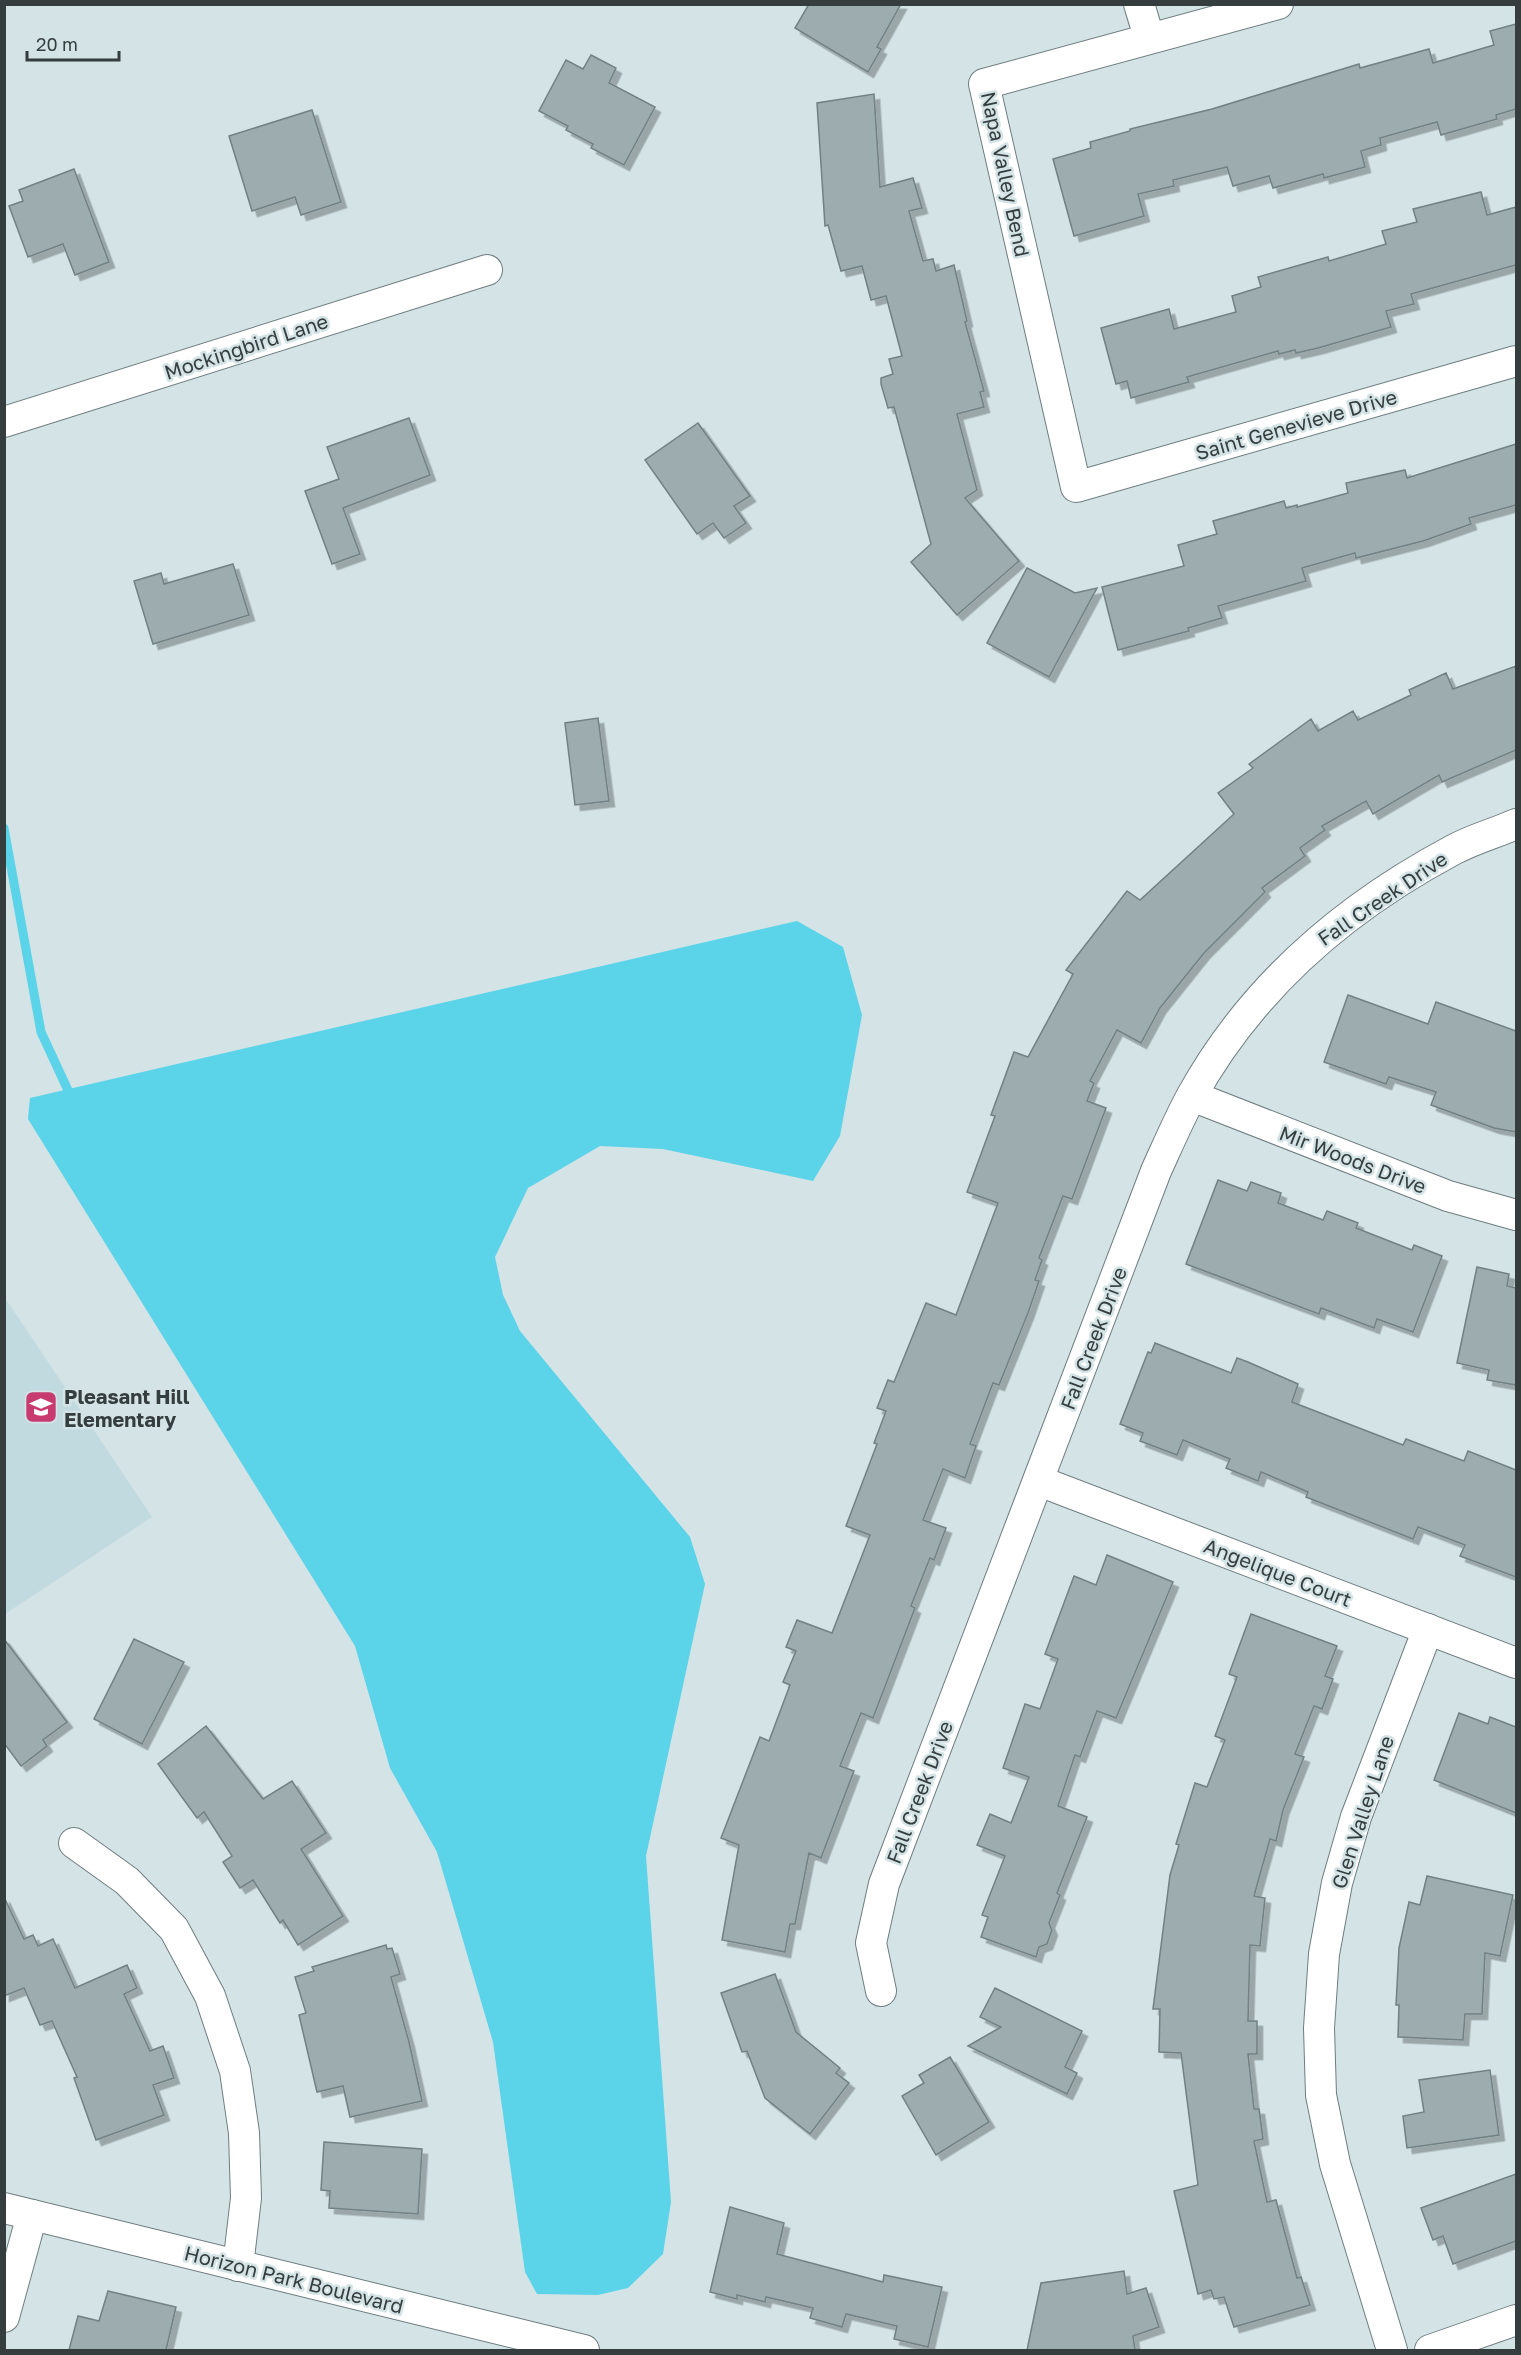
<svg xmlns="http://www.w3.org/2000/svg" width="1521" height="2355" viewBox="0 0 1521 2355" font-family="'Golos Text',sans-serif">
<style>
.built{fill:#c0dadf}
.water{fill:#5bd3e9}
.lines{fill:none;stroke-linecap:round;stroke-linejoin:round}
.stream{stroke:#5bd3e9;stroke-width:9}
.building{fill:#9dacaf;stroke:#728184;stroke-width:1.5;filter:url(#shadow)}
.minor-casing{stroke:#6e7d80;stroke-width:32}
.minor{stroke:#fff;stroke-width:30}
.labels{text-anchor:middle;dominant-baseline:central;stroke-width:5;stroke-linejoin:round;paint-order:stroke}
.street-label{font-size:20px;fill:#363d3e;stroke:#d3e3e6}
.poi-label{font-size:20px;font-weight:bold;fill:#363d3e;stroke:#d3e3e6;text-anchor:start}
</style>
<defs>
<filter id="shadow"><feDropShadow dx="5.5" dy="5.5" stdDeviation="0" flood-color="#0004"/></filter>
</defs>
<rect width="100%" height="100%" fill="#d3e3e6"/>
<path class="built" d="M 5,1298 L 152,1517 L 5,1614 L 4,1614 Z"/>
<path class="water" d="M 797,921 L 843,947 L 862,1015 L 840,1136 L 813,1181 L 663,1149 L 600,1146 L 528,1188 L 495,1257 L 503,1295 L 520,1331 L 690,1537 L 705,1584 L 646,1856 L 671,2202 L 663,2254 L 628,2288 L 598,2295 L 537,2294 L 525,2272 L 493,2042 L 437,1852 L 390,1768 L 355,1646 L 28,1119 L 30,1098 Z"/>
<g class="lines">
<path class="stream" d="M 4,828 L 41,1032 L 72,1099"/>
</g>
<g class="building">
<path d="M 809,4 L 901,4 L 877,47 L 881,49 L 868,72 L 795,28 Z"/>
<path d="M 1516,24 L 1516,109 L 1496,115 L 1497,119 L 1441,135 L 1437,122 L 1380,138 L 1381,145 L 1361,151 L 1365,167 L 1324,178 L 1323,174 L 1273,188 L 1269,176 L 1233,186 L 1227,167 L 1173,180 L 1174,186 L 1138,194 L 1144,216 L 1074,236 L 1053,159 L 1091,148 L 1090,142 L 1130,131 L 1130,129 L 1212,109 L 1359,64 L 1360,68 L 1429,49 L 1433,63 L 1494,45 L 1490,31 Z"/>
<path d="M 591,55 L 616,68 L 609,83 L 655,107 L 624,165 L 591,148 L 593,144 L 566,130 L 568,126 L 539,111 L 566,60 L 583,69 Z"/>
<path d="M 874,94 L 880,187 L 913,178 L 922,208 L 909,211 L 923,261 L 933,259 L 936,271 L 954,265 L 967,321 L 965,322 L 984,391 L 980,392 L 984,407 L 957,414 L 977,490 L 965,498 L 1019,561 L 957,615 L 911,562 L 931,544 L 894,407 L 888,408 L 881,384 L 881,378 L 893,374 L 889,359 L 902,356 L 886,296 L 871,300 L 862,266 L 841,271 L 828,225 L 825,226 L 817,103 Z"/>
<path d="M 312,110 L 341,202 L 301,215 L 295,197 L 252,211 L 229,136 Z"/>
<path d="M 74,169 L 109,262 L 75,275 L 63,244 L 28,257 L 9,206 L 23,201 L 19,190 Z"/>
<path d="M 1481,192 L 1487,215 L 1516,207 L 1516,265 L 1411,294 L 1414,304 L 1386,311 L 1391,327 L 1318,348 L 1296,353 L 1295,350 L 1279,354 L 1278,351 L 1187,377 L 1189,382 L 1131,398 L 1127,381 L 1116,384 L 1101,328 L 1169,309 L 1174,329 L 1236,312 L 1232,296 L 1261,287 L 1258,277 L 1328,257 L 1329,261 L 1386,244 L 1382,231 L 1417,222 L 1413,209 Z"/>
<path d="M 409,418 L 430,475 L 343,508 L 360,554 L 332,564 L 305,491 L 339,479 L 327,447 Z"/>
<path d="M 698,423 L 750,496 L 734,506 L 746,523 L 724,538 L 713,523 L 697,534 L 645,460 Z"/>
<path d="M 1516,444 L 1516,505 L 1469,518 L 1471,524 L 1423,541 L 1356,558 L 1355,553 L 1302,568 L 1306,581 L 1218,606 L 1222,618 L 1188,628 L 1189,631 L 1118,650 L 1102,587 L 1184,566 L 1178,545 L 1217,534 L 1213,521 L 1284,501 L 1286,508 L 1297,505 L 1297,507 L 1348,493 L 1346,483 L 1405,470 L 1407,478 Z"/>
<path d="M 233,564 L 249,615 L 153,644 L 134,581 L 161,573 L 164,584 Z"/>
<path d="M 1027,568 L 1075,593 L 1097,588 L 1049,677 L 987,643 Z"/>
<path d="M 1516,666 L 1516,750 L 1442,782 L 1439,775 L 1373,814 L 1366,801 L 1322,826 L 1325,830 L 1300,848 L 1305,856 L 1262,888 L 1265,892 L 1204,953 L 1160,1008 L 1141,1043 L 1117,1030 L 1090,1081 L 1094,1083 L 1087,1101 L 1106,1108 L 1072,1199 L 1063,1196 L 1039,1258 L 1042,1260 L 1035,1280 L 1039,1281 L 1028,1313 L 999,1385 L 993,1383 L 970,1444 L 976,1446 L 965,1478 L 943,1469 L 923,1520 L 946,1528 L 934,1560 L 930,1558 L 911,1606 L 915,1608 L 873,1718 L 861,1713 L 840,1766 L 854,1771 L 821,1858 L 809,1853 L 795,1924 L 790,1924 L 785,1952 L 722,1940 L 739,1845 L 721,1838 L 760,1737 L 769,1741 L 790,1685 L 783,1682 L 796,1651 L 786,1647 L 797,1620 L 832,1633 L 870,1535 L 846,1526 L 877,1444 L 874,1443 L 886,1411 L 877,1408 L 888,1380 L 894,1382 L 926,1303 L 956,1315 L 998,1203 L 967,1192 L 995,1116 L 991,1115 L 1014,1052 L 1028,1057 L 1073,974 L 1066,970 L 1127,891 L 1140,900 L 1234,814 L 1218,793 L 1253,768 L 1249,764 L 1311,719 L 1318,731 L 1353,711 L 1358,720 L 1411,695 L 1409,690 L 1446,673 L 1453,689 Z"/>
<path d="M 598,718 L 609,801 L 575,805 L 565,723 Z"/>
<path d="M 1348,995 L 1428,1024 L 1436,1002 L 1516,1031 L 1516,1132 L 1494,1128 L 1431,1105 L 1436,1092 L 1389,1077 L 1386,1084 L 1324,1062 Z"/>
<path d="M 1218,1180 L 1247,1191 L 1251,1182 L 1281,1193 L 1278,1203 L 1323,1220 L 1327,1211 L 1358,1223 L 1356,1228 L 1412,1250 L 1414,1245 L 1442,1256 L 1413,1332 L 1377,1319 L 1374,1328 L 1321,1308 L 1319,1314 L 1186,1264 Z"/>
<path d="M 1477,1267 L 1509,1274 L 1507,1286 L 1516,1288 L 1516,1385 L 1487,1380 L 1489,1370 L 1457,1363 Z"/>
<path d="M 1155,1343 L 1231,1373 L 1237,1358 L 1248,1362 L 1298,1384 L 1292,1402 L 1403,1445 L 1406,1439 L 1464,1461 L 1468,1451 L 1516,1470 L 1516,1577 L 1460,1556 L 1465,1545 L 1418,1527 L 1413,1539 L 1306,1497 L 1308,1492 L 1261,1472 L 1258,1481 L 1226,1468 L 1230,1459 L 1183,1440 L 1177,1455 L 1140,1441 L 1143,1433 L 1120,1424 L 1148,1352 L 1151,1353 Z"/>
<path d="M 1107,1555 L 1173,1582 L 1116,1718 L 1097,1711 L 1080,1757 L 1075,1755 L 1058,1806 L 1087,1817 L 1057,1893 L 1060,1895 L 1049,1923 L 1052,1930 L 1047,1944 L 1039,1947 L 1036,1957 L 981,1937 L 988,1917 L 982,1915 L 1005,1856 L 977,1845 L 990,1814 L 1011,1823 L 1029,1777 L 1003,1768 L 1025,1704 L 1040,1709 L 1058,1659 L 1045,1654 L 1074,1576 L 1096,1585 Z"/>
<path d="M 1251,1614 L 1337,1646 L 1325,1676 L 1333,1679 L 1322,1709 L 1314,1706 L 1295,1754 L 1304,1757 L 1283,1810 L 1276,1841 L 1270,1839 L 1254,1896 L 1265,1898 L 1260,1946 L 1250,1945 L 1248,2021 L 1257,2021 L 1257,2054 L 1248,2054 L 1254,2109 L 1259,2109 L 1263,2139 L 1254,2141 L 1267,2202 L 1276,2200 L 1297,2278 L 1301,2277 L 1310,2305 L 1234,2327 L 1224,2297 L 1214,2299 L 1211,2290 L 1198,2294 L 1174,2191 L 1198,2185 L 1181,2053 L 1159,2052 L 1160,2009 L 1153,2009 L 1170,1875 L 1179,1845 L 1176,1844 L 1195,1783 L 1207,1787 L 1225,1740 L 1215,1736 L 1237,1677 L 1229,1674 Z"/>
<path d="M 4,1639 L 67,1722 L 43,1740 L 47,1746 L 21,1766 L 4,1743 Z"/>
<path d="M 134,1639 L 184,1662 L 142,1744 L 94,1719 Z"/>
<path d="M 1459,1713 L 1488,1724 L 1490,1717 L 1516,1727 L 1516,1813 L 1434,1780 Z"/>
<path d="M 206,1726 L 263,1799 L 292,1781 L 326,1833 L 301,1849 L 343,1916 L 298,1945 L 283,1920 L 280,1923 L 253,1880 L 240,1888 L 223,1862 L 232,1856 L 204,1812 L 197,1818 L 158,1764 Z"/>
<path d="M 1427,1876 L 1513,1895 L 1500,1956 L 1485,1953 L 1482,2014 L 1465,2014 L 1463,2040 L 1398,2037 L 1399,2005 L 1396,2005 L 1399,1948 L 1409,1902 L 1420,1905 Z"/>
<path d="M 4,1897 L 24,1939 L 33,1935 L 38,1946 L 53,1939 L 75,1988 L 127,1965 L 137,1988 L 124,1994 L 150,2051 L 163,2046 L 174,2078 L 153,2085 L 164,2115 L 96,2140 L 74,2078 L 77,2077 L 52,2021 L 40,2025 L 24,1988 L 4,1996 Z"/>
<path d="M 386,1945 L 387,1949 L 392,1948 L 400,1974 L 391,1977 L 409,2042 L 422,2101 L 350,2117 L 343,2086 L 317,2092 L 299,2015 L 306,2013 L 295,1977 L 314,1971 L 312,1967 Z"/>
<path d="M 775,1974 L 796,2032 L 840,2068 L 836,2073 L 849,2083 L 810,2134 L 765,2098 L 747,2051 L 742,2052 L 721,1993 Z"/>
<path d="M 995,1988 L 1082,2031 L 1065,2067 L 1077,2073 L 1067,2094 L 968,2046 L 1001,2027 L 980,2017 Z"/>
<path d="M 950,2057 L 989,2122 L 936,2155 L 902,2096 L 924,2083 L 919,2075 Z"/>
<path d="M 1490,2070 L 1499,2135 L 1407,2148 L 1403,2116 L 1424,2112 L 1419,2080 Z"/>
<path d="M 324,2142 L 422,2149 L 418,2214 L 329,2208 L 330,2191 L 321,2190 Z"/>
<path d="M 1516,2174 L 1516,2241 L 1453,2264 L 1443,2236 L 1433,2240 L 1421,2208 Z"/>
<path d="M 730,2207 L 784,2223 L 777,2254 L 883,2282 L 884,2275 L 942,2287 L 928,2347 L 894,2339 L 897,2326 L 846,2314 L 842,2327 L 810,2318 L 813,2308 L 766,2297 L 765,2302 L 737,2295 L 737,2299 L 710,2292 Z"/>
<path d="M 1124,2271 L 1127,2294 L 1146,2288 L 1159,2327 L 1133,2336 L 1135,2350 L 1027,2350 L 1041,2283 Z"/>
<path d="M 108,2291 L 176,2307 L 166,2350 L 69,2350 L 78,2316 L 99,2321 Z"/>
</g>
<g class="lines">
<defs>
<g id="minor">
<path d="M 1139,4 L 1149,37"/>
<path d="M 1278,4 L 984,84 L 1076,487 L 1516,361"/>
<path d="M 4,422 L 487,270"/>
<path d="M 1192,1096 L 1448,1196 L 1516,1215"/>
<path d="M 1039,1481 L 1516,1663"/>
<path d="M 74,1843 L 127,1881 L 174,1929 L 210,1996 L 235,2071 L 244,2133 L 246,2198 L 238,2266"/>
<path d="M 881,1991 L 871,1943 L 884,1884 L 1156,1171 C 1167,1147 1178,1121 1191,1097 C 1251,988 1344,908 1453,850 C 1473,839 1496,833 1516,824"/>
<path d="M 4,2208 L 584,2350"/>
<path d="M 4,2317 L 32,2215"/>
<path d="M 1392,2350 L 1335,2164 L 1321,2095 L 1319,2028 L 1324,1954 L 1337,1883 L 1356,1817 L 1428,1629"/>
<path d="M 1430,2350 L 1516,2320"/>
</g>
</defs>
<use href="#minor" class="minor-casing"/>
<use href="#minor" class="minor"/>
</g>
<defs>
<symbol id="school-square" viewBox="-11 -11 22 22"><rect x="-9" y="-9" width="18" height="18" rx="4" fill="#c73b70" stroke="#d3e3e6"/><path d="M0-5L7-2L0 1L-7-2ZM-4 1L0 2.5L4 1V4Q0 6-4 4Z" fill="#fff"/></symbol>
</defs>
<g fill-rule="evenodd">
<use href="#school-square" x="22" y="1388" width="38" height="38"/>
</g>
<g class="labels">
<g class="street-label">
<text transform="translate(1006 174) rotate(78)">Napa Valley Bend</text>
<text transform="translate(246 346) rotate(-18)">Mockingbird Lane</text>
<text transform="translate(1296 424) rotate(-16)">Saint Genevieve Drive</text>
<text transform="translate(1382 898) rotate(-34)">Fall Creek Drive</text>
<text transform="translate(1353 1159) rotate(21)">Mir Woods Drive</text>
<text transform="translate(1093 1338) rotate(-69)">Fall Creek Drive</text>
<text transform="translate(1278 1572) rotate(21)">Angelique Court</text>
<text transform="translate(919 1792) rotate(-69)">Fall Creek Drive</text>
<text transform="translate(1362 1812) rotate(-72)">Glen Valley Lane</text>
<text transform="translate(294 2279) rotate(14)">Horizon Park Boulevard</text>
</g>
<g class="poi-label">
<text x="64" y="1396">Pleasant Hill<tspan x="64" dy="23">Elementary</tspan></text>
</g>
</g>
<rect width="1521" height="2355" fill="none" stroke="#363d3e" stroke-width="12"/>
<path d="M27 51v9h92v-9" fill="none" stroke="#363d3e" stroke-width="3"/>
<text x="36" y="51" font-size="18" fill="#363d3e" stroke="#d3e3e6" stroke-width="4.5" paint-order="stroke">20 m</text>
</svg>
